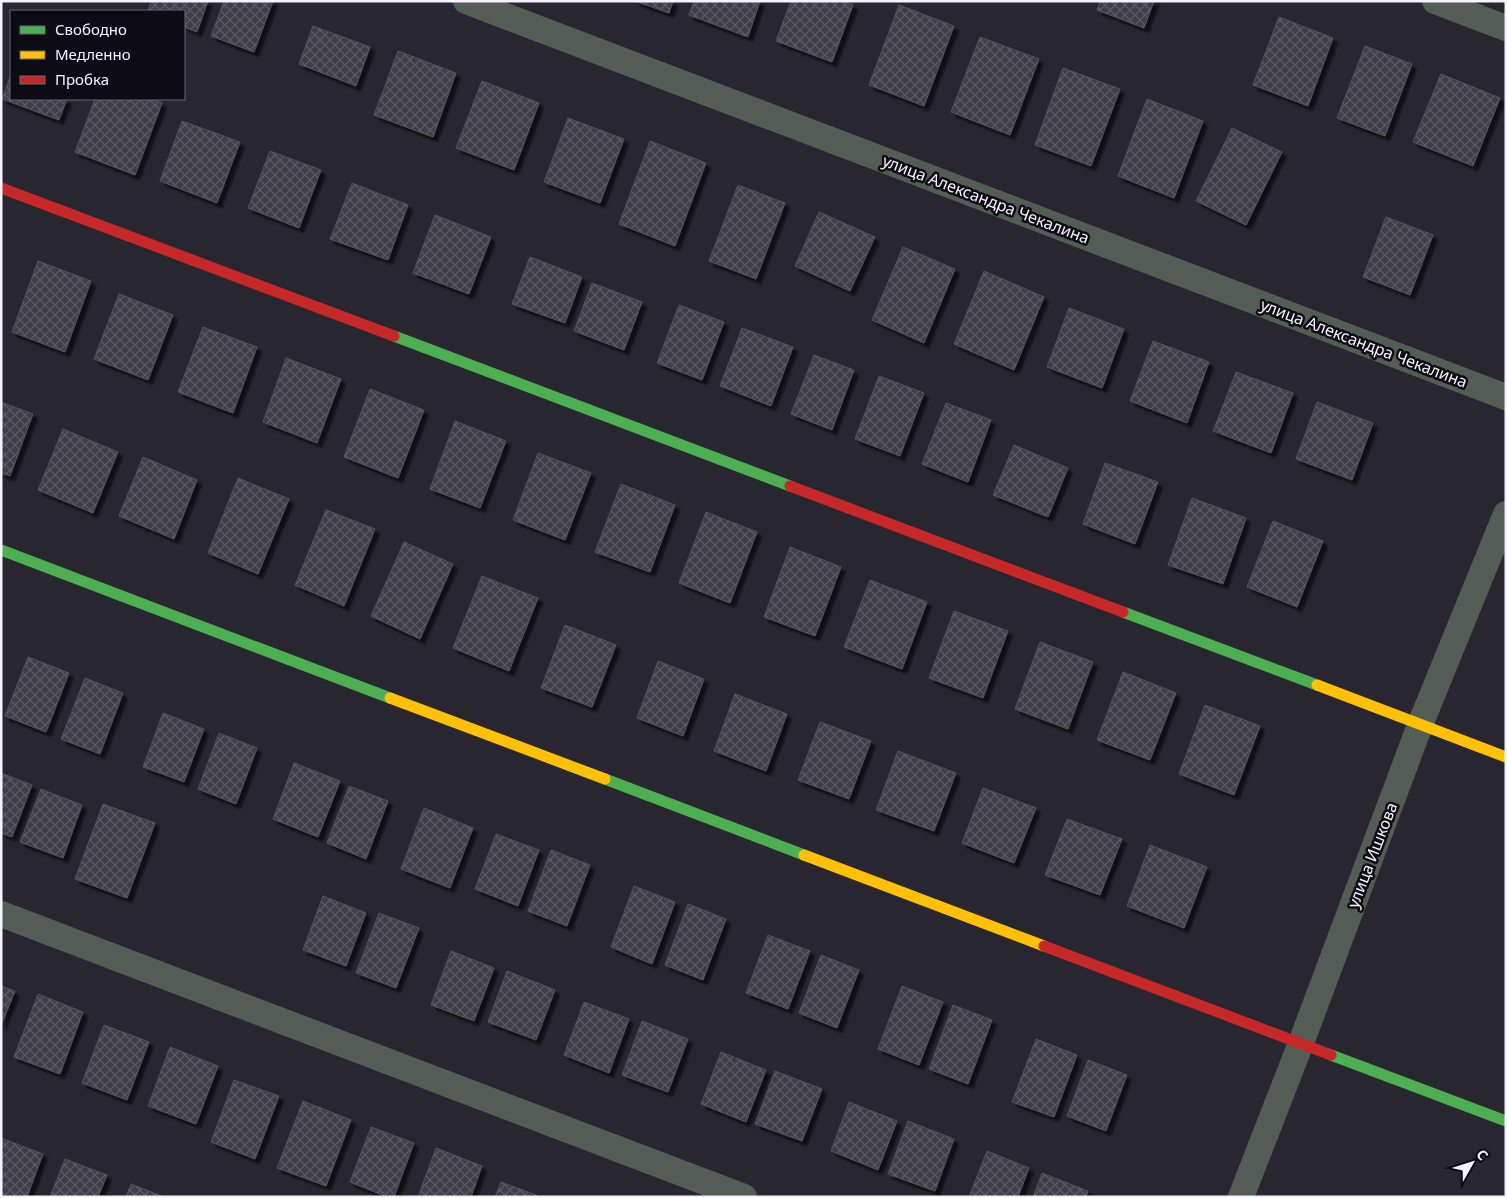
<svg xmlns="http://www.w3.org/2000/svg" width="1507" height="1198" viewBox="0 0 1507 1198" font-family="'Noto Sans',sans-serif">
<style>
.building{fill:url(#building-cross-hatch);stroke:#53525c;filter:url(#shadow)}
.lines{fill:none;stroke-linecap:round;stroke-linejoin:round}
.street{stroke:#545d55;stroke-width:26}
.fast{stroke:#4caf50;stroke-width:11}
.slow{stroke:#ffc107;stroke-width:11}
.jam{stroke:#c62828;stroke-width:11}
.labels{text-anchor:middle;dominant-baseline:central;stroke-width:5;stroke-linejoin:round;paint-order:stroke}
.street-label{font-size:16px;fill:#f4f3fe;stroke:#0d0c15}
</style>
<defs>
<pattern id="building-cross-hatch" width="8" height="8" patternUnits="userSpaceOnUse" patternTransform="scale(1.25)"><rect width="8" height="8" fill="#3f3e46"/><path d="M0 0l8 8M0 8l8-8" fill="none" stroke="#5b5a62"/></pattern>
<filter id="shadow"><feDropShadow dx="4.5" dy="4.5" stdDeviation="1" flood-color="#0009"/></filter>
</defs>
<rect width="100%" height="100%" fill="#282630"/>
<g class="building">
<path d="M 151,1 L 208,1 L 197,32 L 184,27 L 184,11 L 148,11 Z"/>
<path d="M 224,1 L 273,1 L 254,52 L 211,36 Z"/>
<path d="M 635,1 L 673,1 L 669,13 Z"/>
<path d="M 694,1 L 760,1 L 748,37 L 689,15 Z"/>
<path d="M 791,1 L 843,1 L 853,5 L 832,62 L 776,41 Z"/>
<path d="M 1100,1 L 1154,1 L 1144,28 L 1097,10 Z"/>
<path d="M 899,5 L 954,26 L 924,106 L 869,85 Z"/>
<path d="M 1279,17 L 1333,38 L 1308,106 L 1253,85 Z"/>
<path d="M 313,26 L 370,47 L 356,86 L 299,64 Z"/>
<path d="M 980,37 L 1039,59 L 1010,135 L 951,112 Z"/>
<path d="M 1365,46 L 1412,64 L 1385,136 L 1337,118 Z"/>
<path d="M 398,51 L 456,73 L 433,137 L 374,115 Z"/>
<path d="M 1063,68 L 1120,89 L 1091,166 L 1035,145 Z"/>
<path d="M 11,74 L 11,99 L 67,99 L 59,120 L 2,99 Z"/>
<path d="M 1441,74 L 1500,98 L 1473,166 L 1413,142 Z"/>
<path d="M 482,81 L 539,103 L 514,170 L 456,148 Z"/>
<path d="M 95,99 L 151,99 L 162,103 L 135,175 L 75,152 Z"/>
<path d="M 1147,99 L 1203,121 L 1174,198 L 1118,176 Z"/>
<path d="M 568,118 L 624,139 L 600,203 L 544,182 Z"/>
<path d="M 182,121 L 240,142 L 217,203 L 160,181 Z"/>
<path d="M 1232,128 L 1282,152 L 1246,225 L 1196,201 Z"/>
<path d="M 650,141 L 706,163 L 675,246 L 619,224 Z"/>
<path d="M 270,151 L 321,170 L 299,228 L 248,208 Z"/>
<path d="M 352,183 L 408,205 L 388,260 L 330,239 Z"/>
<path d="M 738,185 L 785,203 L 756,279 L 709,261 Z"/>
<path d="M 819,212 L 875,237 L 850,291 L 795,266 Z"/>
<path d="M 435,215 L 491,237 L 469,294 L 413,273 Z"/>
<path d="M 1386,217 L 1433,235 L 1410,295 L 1363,277 Z"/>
<path d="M 903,247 L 955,269 L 924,343 L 872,320 Z"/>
<path d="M 530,257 L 582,277 L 565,323 L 512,304 Z"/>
<path d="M 38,261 L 91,281 L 65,352 L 12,332 Z"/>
<path d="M 984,271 L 1044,297 L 1014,370 L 954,344 Z"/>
<path d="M 592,283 L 642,302 L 624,350 L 574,331 Z"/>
<path d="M 119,294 L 173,315 L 148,380 L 94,359 Z"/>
<path d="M 679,305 L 724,322 L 702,380 L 657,363 Z"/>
<path d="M 1069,308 L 1124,329 L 1102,388 L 1047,367 Z"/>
<path d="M 203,327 L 257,347 L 233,413 L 178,392 Z"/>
<path d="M 742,328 L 793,347 L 771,406 L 720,386 Z"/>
<path d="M 1153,341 L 1209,362 L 1187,423 L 1130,401 Z"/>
<path d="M 814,355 L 854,370 L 832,430 L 791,414 Z"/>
<path d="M 286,358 L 341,379 L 317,443 L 263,422 Z"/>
<path d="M 1236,372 L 1293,393 L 1271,453 L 1213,431 Z"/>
<path d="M 879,376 L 924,393 L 900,456 L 855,439 Z"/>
<path d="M 370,389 L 424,410 L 398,478 L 344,457 Z"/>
<path d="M 1,402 L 33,414 L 10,476 L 1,473 Z"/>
<path d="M 1317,402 L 1373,423 L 1352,480 L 1296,459 Z"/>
<path d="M 946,403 L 991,420 L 968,482 L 922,464 Z"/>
<path d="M 455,421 L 506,441 L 480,508 L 430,489 Z"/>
<path d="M 63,429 L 118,452 L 93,513 L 38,490 Z"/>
<path d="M 1014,445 L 1068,468 L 1048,517 L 993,495 Z"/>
<path d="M 538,453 L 591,473 L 565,540 L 513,520 Z"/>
<path d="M 143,457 L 197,480 L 174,539 L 119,516 Z"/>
<path d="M 1105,463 L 1158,482 L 1135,544 L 1083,524 Z"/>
<path d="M 238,478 L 289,499 L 258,574 L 208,553 Z"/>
<path d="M 621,484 L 675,505 L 650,572 L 595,552 Z"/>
<path d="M 1192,498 L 1246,518 L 1223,584 L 1168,565 Z"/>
<path d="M 326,510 L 375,529 L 344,606 L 295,585 Z"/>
<path d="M 706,512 L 757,532 L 730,603 L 679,583 Z"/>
<path d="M 1273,521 L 1323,541 L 1297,607 L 1247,587 Z"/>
<path d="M 404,542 L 453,564 L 420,639 L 371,616 Z"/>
<path d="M 790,547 L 841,567 L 815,636 L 764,617 Z"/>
<path d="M 482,576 L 538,598 L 509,671 L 453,648 Z"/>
<path d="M 870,580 L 927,602 L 902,669 L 844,647 Z"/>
<path d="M 954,611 L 1008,631 L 983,698 L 929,678 Z"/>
<path d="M 565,625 L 616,645 L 592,707 L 541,688 Z"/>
<path d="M 1040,642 L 1093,662 L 1068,729 L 1015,709 Z"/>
<path d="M 28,657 L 69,673 L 46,732 L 5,716 Z"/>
<path d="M 658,661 L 704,679 L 683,736 L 637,718 Z"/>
<path d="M 1123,672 L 1176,693 L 1150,760 L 1097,740 Z"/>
<path d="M 85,678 L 123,693 L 100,754 L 61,739 Z"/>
<path d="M 735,694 L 787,714 L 766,771 L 714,751 Z"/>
<path d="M 1205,705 L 1260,726 L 1234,795 L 1179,774 Z"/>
<path d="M 163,713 L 204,729 L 184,782 L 143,767 Z"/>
<path d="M 820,722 L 871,741 L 849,799 L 798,780 Z"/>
<path d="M 219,733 L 257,748 L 236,804 L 198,789 Z"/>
<path d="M 898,751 L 956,773 L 934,831 L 876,810 Z"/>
<path d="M 294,763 L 340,781 L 318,837 L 273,819 Z"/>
<path d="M 1,773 L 32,785 L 12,837 L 1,833 Z"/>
<path d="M 349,786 L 388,801 L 366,859 L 327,843 Z"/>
<path d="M 983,788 L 1036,808 L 1014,863 L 962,843 Z"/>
<path d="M 41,789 L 82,805 L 63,858 L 20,842 Z"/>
<path d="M 103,804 L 155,823 L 127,898 L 75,879 Z"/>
<path d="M 424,808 L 473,828 L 450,888 L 401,869 Z"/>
<path d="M 1067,819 L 1122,839 L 1100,895 L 1045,875 Z"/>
<path d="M 496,834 L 539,850 L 518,906 L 475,889 Z"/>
<path d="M 1150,845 L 1207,867 L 1184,928 L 1127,906 Z"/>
<path d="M 551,850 L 590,865 L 567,926 L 528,911 Z"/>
<path d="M 634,886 L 675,902 L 652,964 L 611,947 Z"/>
<path d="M 323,896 L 366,913 L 346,966 L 303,950 Z"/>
<path d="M 688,904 L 726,919 L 703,980 L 665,965 Z"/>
<path d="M 379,913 L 419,928 L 396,988 L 356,973 Z"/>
<path d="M 768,935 L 810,951 L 788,1009 L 746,993 Z"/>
<path d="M 451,951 L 494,968 L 474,1021 L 431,1005 Z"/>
<path d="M 821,955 L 859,970 L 837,1028 L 799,1013 Z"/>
<path d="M 507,971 L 555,990 L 536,1040 L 488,1022 Z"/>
<path d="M 1,986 L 15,991 L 1,1026 Z"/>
<path d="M 902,986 L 943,1002 L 919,1065 L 878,1049 Z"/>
<path d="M 38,994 L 83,1012 L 60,1074 L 14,1057 Z"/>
<path d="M 584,1002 L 629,1019 L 609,1073 L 564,1055 Z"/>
<path d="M 953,1005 L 992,1020 L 968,1084 L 929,1069 Z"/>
<path d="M 642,1021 L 688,1039 L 668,1092 L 622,1075 Z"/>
<path d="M 104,1025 L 149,1042 L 127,1100 L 82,1083 Z"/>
<path d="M 1036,1039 L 1077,1055 L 1054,1117 L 1012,1102 Z"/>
<path d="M 170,1047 L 218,1066 L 196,1124 L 148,1106 Z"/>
<path d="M 721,1052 L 766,1070 L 746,1122 L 701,1104 Z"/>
<path d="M 1088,1060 L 1127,1075 L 1106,1131 L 1067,1116 Z"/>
<path d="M 775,1071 L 822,1089 L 802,1141 L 755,1124 Z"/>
<path d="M 234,1080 L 279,1096 L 255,1159 L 211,1142 Z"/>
<path d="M 303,1101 L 351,1120 L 326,1186 L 277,1168 Z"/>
<path d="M 849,1102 L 897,1121 L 878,1170 L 831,1151 Z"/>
<path d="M 908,1121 L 954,1139 L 935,1191 L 888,1174 Z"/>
<path d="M 371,1127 L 414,1143 L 394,1197 L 387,1197 L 350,1182 Z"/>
<path d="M 1,1138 L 43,1154 L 27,1197 L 1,1197 Z"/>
<path d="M 436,1148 L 482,1166 L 471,1197 L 418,1197 Z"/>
<path d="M 987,1151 L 1029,1168 L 1018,1197 L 969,1197 Z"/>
<path d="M 65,1159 L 107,1175 L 98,1197 L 50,1197 Z"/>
<path d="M 1042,1173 L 1088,1191 L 1086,1197 L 1033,1197 Z"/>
<path d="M 501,1182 L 541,1197 L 495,1197 Z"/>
<path d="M 131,1184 L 164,1197 L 126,1197 Z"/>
</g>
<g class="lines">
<g class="street">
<path d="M 466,1 L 1506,397"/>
<path d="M 1435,1 L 1506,28"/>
<path d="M 1,914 L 744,1197"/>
<path d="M 1241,1197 L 1301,1043 L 1420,725 L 1506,514"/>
</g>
<g class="fast">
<path d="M 394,336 L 790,486"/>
<path d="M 1,550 L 390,698"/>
<path d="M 1123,612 L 1317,685"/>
<path d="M 605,779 L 804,855"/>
<path d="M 1331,1055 L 1506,1121"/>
</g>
<g class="slow">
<path d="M 1317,685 L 1506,757"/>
<path d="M 390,698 L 605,779"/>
<path d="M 804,855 L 1044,946"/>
</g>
<g class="jam">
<path d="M 1,188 L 394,336"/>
<path d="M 790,486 L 1123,612"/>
<path d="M 1044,946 L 1331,1055"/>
</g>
</g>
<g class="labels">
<g class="street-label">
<text transform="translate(986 199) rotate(21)">улица Александра Чекалина</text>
<text transform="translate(1364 343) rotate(21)">улица Александра Чекалина</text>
<text transform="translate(1372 855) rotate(-69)">улица Ишкова</text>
</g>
</g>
<rect width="1507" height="1198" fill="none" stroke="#f4f3fe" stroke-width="5"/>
<rect x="10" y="10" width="175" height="90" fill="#0d0c15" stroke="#696872"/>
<rect x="20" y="26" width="25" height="8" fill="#4caf50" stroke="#696872"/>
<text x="55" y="35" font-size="15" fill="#f4f3fe">Свободно</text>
<rect x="20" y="51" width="25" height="8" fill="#ffc107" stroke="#696872"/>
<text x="55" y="60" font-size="15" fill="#f4f3fe">Медленно</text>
<rect x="20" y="76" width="25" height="8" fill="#c62828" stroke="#696872"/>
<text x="55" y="85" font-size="15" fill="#f4f3fe">Пробка</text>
<g transform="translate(1472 1163) rotate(51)" stroke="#0d0c15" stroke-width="4" paint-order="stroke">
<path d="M0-4L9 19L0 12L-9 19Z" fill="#f4f3fe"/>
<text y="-8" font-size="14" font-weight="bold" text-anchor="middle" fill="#f4f3fe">С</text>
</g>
</svg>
